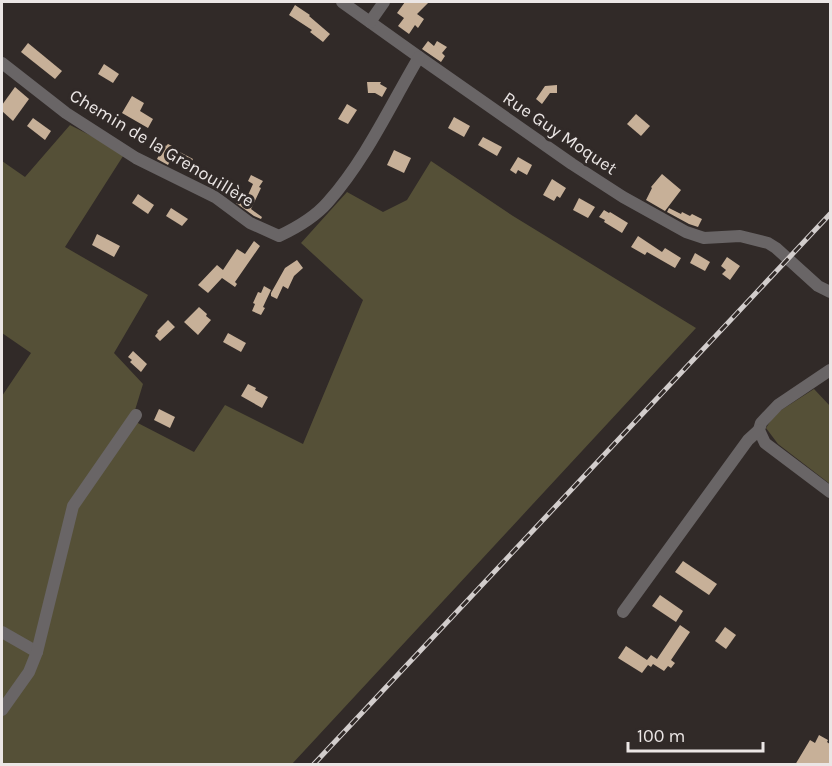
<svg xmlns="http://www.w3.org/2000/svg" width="832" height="766" viewBox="0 0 832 766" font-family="Karla,sans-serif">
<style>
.green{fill:#555037}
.building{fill:#c7b098}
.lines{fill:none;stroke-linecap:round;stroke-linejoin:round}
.minor{stroke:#696566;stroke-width:12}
.rail-casing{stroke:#d2cdcc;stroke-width:5}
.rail{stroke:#312a28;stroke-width:3;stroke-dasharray:9;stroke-linecap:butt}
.labels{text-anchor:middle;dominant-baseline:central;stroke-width:6;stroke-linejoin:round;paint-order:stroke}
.street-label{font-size:18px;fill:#ebe6e5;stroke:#312a28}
</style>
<rect width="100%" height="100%" fill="#312a28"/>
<g class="green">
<path d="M 70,125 L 125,153 L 65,247 L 148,295 L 114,353 L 143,384 L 132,420 L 194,452 L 225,405 L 303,444 L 363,300 L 301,243 L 347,192 L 383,212 L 407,200 L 431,161 L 513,216 L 696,328 L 292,764 L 2,764 L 2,396 L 31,353 L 2,333 L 2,161 L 25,177 Z"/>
<path d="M 814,389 L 830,406 L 830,484 L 778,444 L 766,428 L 775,414 Z"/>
</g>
<g class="building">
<path d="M 405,2 L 429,2 L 417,14 L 424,19 L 418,28 L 415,25 L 409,34 L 398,26 L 404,18 L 397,13 Z"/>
<path d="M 295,5 L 310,15 L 309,16 L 330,34 L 323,42 L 310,32 L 312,30 L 289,15 Z"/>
<path d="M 428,41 L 434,46 L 437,41 L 447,47 L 442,53 L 445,56 L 441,62 L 422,49 Z"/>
<path d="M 28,43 L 62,71 L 55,79 L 21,52 Z"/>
<path d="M 104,64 L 119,74 L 113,83 L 98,74 Z"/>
<path d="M 367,82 L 381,82 L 380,84 L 387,88 L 382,97 L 375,93 L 368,93 Z"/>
<path d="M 557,85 L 557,93 L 550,93 L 542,104 L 536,99 L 545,86 Z"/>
<path d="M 15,87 L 29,99 L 13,121 L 2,111 L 2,105 Z"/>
<path d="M 132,96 L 144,103 L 140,111 L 153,119 L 148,128 L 122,113 Z"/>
<path d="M 347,104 L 357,110 L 348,124 L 338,119 Z"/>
<path d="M 636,114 L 650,126 L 641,136 L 627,124 Z"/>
<path d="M 454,117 L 470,126 L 464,137 L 448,128 Z"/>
<path d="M 33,118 L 51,131 L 45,140 L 27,126 Z"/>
<path d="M 483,137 L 502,147 L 497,156 L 478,145 Z"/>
<path d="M 168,144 L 176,148 L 176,150 L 193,159 L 188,168 L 171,159 L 168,165 L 157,159 L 164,145 L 166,146 Z"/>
<path d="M 394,150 L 411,158 L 404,173 L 387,165 Z"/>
<path d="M 518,157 L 532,165 L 527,175 L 518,170 L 516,174 L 510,170 Z"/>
<path d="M 662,174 L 681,190 L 665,211 L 646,200 L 652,188 L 651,187 Z"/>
<path d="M 251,175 L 263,181 L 259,187 L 261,188 L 251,209 L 262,217 L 261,219 L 254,216 L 236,203 L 238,200 L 244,204 L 253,184 L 248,181 Z"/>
<path d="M 552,179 L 566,188 L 560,198 L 557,196 L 554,201 L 543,195 Z"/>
<path d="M 138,194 L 154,205 L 148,214 L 132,203 Z"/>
<path d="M 579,198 L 595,207 L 588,218 L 573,210 Z"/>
<path d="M 171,208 L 188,219 L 182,226 L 166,216 Z"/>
<path d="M 669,208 L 681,214 L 682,212 L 690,216 L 692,214 L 702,219 L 698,227 L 689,224 L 667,212 Z"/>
<path d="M 604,210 L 609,213 L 610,212 L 628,223 L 622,233 L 604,222 L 605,220 L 599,217 Z"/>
<path d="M 97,234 L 120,246 L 114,257 L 92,245 Z"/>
<path d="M 638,236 L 662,252 L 665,248 L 681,258 L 675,268 L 647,252 L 645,255 L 631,247 Z"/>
<path d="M 254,241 L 260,246 L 235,282 L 237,284 L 235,287 L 222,278 L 208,293 L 198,285 L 217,265 L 223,270 L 237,249 L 245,254 Z"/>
<path d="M 695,253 L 710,262 L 705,271 L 690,263 Z"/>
<path d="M 727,257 L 740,266 L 730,280 L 722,274 L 726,270 L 721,266 Z"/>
<path d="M 297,260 L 303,268 L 294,276 L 288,289 L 283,286 L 277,299 L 271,296 L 271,293 L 285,268 Z"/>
<path d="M 264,286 L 271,290 L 263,307 L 265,308 L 261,315 L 252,311 L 255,304 L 253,303 L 258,292 L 261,293 Z"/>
<path d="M 199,307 L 207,314 L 206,316 L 211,320 L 198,335 L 184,322 Z"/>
<path d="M 168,320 L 175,327 L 160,341 L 155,336 L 158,332 L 157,331 Z"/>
<path d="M 228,333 L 246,343 L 241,352 L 223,342 Z"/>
<path d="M 133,351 L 147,364 L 141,372 L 130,362 L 132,360 L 128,357 Z"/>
<path d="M 248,384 L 256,388 L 255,390 L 268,397 L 262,408 L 241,396 Z"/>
<path d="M 159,409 L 175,417 L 170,428 L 154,420 Z"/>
<path d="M 683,561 L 717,584 L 709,595 L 675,572 Z"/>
<path d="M 660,595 L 683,611 L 676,622 L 652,606 Z"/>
<path d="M 680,625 L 690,632 L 671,660 L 675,663 L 671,668 L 668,666 L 664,671 L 653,664 L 651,667 L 648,665 L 642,673 L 618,658 L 626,646 L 647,660 L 651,655 L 657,659 Z"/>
<path d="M 725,627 L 736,635 L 726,649 L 715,641 Z"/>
<path d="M 819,735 L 828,740 L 827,742 L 831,745 L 831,765 L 795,765 L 810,740 L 815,743 Z"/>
</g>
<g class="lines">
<g class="minor">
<path d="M 342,2 L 419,57 L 572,164 L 623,197 L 686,232 L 704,238 L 740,236 L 768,243 L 776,248 L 818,286 L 830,292"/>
<path d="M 370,22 L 384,2"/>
<path d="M 2,63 L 66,113 L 136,158 L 215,197 L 250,223 L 279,236 C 296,228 316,216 328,202 C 366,159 390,106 419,57"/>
<path d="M 830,370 L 778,405 L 761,423 L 759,430 L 765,443 L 830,492"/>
<path d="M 623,612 L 748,440 L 759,430"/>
<path d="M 2,632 L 37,652"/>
<path d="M 2,710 L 29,672 L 37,652 L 73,506 L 136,415"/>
</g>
<defs>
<path id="rail" d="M 314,764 L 830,214"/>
</defs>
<use href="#rail" class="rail-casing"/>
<use href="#rail" class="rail"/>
</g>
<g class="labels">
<g class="street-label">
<text transform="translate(560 133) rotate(34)">Rue Guy Moquet</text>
<text transform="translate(162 148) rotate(31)">Chemin de la Grenouillère</text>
</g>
</g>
<rect width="832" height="766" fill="none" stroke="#ebe6e5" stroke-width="6"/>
<path d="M628 742v9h135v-9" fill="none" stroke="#ebe6e5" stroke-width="3"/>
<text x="637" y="742" font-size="18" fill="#ebe6e5" stroke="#312a28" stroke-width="4.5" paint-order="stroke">100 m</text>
</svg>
